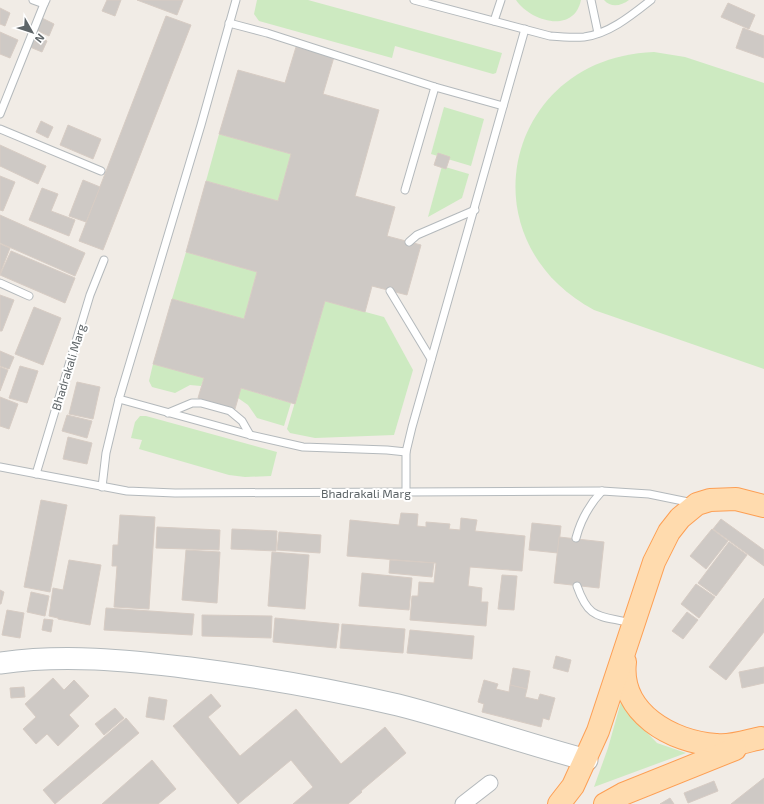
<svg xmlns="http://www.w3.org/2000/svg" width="764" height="804" viewBox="0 0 764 804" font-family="'Exo 2',sans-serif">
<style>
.green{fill:#cdeac1}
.building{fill:#cec9c5;stroke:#d7ccc4}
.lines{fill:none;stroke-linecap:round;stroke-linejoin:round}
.service-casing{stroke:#b4b9bc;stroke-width:9}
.minor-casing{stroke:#b4b9bc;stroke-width:17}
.secondary-casing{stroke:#b3b9bc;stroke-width:23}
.primary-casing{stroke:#fd9f54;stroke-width:24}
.service{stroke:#fff;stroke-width:7}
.minor{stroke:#fff;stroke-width:15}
.secondary{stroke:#fff;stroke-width:21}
.primary{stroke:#ffdbae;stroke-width:22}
.labels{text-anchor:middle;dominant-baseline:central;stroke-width:4;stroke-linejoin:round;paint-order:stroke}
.street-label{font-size:12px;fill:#5e6568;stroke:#fff}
</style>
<rect width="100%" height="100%" fill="#f1ece6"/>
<g class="green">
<path d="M 257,0 L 308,0 L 502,53 L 496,73 L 493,74 L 395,46 L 392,58 L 259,21 L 254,14 Z"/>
<path d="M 516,0 L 581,0 C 574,34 531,22 516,0 Z"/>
<path d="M 604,0 L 629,0 C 621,6 611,8 604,0 Z"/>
<path d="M 654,52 L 685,57 L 764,83 L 764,369 L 594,310 C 462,239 506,57 654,52 Z"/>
<path d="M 444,107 L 484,119 L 471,166 L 431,154 Z"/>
<path d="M 219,134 L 291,154 L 278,201 L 206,181 Z"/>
<path d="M 442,166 L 469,174 L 462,198 L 428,217 Z"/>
<path d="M 186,252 L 257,272 L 244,319 L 172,299 Z"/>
<path d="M 325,301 L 384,317 L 413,370 L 394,435 L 315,438 L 290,433 L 287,429 Z"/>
<path d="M 153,364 L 204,378 L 201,386 L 190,385 L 175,393 L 152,387 L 149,381 Z"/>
<path d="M 241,388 L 291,403 L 284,426 L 257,418 L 248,405 L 238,398 Z"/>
<path d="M 140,416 L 146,416 L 277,452 L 271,476 L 245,477 L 229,475 L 139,449 L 142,440 L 131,438 L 135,422 Z"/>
<path d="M 622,698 L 631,716 L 657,743 L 686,753 L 594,787 L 608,748 Z"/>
</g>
<g class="building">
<path d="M 107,0 L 121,0 L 115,16 L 102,11 Z"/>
<path d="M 137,0 L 183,0 L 177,15 Z"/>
<path d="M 728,3 L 755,15 L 749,29 L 721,17 Z"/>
<path d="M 0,8 L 10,13 L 5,26 L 0,24 Z"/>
<path d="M 166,16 L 191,25 L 103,250 L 79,241 Z"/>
<path d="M 42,18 L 54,24 L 49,36 L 36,30 Z"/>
<path d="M 743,28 L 764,36 L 764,58 L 736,48 Z"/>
<path d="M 0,32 L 18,40 L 10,58 L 0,54 Z"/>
<path d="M 35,35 L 47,41 L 42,52 L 30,47 Z"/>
<path d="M 296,47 L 334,57 L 323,94 L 379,110 L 355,196 L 395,207 L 387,236 L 421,245 L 407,295 L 372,286 L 365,312 L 325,301 L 295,404 L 241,388 L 235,409 L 198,398 L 204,378 L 153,364 L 172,299 L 244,319 L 257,272 L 186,252 L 206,181 L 278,201 L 291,154 L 219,134 L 238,70 L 285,83 Z"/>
<path d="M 41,121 L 53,127 L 48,138 L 36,132 Z"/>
<path d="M 68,125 L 101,139 L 93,159 L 60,145 Z"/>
<path d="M 0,145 L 46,166 L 38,184 L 0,166 Z"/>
<path d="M 438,153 L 450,157 L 446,169 L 434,165 Z"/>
<path d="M 0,176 L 15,182 L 3,211 L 0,210 Z"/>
<path d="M 83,180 L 100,187 L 86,222 L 69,216 Z"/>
<path d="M 42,188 L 58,194 L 51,211 L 75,220 L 69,236 L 29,220 Z"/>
<path d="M 0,215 L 85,253 L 75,276 L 0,243 Z"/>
<path d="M 0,244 L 10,248 L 0,274 Z"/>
<path d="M 11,251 L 75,278 L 65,303 L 0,275 Z"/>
<path d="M 0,295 L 14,300 L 2,331 L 0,331 Z"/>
<path d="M 34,307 L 61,318 L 43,365 L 15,354 Z"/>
<path d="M 0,351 L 14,357 L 9,369 L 0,366 Z"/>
<path d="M 20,366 L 38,371 L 27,403 L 9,398 Z"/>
<path d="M 0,367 L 8,370 L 0,391 Z"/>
<path d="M 77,382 L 100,387 L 93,419 L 69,414 Z"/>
<path d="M 0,397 L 18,404 L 9,429 L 0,426 Z"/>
<path d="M 67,415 L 92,421 L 87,438 L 62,431 Z"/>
<path d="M 68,437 L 92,443 L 87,464 L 63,459 Z"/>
<path d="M 41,500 L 67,505 L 50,592 L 24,587 Z"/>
<path d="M 401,513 L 418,514 L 417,526 L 426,527 L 426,522 L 450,524 L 449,529 L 460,530 L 461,518 L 477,520 L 475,531 L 525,536 L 522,571 L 470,567 L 468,586 L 482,588 L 481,602 L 488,602 L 486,626 L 410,620 L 412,596 L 418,596 L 419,582 L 434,583 L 436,563 L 347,556 L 350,520 L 399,525 Z"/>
<path d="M 120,515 L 155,517 L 149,609 L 114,607 L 117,566 L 112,566 L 113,545 L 118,545 Z"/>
<path d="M 721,519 L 764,550 L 764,566 L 713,529 Z"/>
<path d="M 532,523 L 561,526 L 558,553 L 529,550 Z"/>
<path d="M 157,527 L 220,530 L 219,550 L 156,548 Z"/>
<path d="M 232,529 L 277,531 L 276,551 L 231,549 Z"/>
<path d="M 712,529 L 728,541 L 706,569 L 690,556 Z"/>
<path d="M 279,532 L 321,535 L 320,553 L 277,550 Z"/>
<path d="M 559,537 L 604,542 L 599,588 L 554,583 Z"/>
<path d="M 729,542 L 747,555 L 716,596 L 698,583 Z"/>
<path d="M 186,550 L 220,552 L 217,603 L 182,600 Z"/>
<path d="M 272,552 L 309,555 L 305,609 L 268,606 Z"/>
<path d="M 69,560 L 101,565 L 90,625 L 58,619 L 58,618 L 49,616 L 53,588 L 63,590 Z"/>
<path d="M 390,560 L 434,563 L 432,577 L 389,573 Z"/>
<path d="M 362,573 L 412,578 L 409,610 L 359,606 Z"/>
<path d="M 502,575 L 517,576 L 514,610 L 498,609 Z"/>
<path d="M 696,584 L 715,597 L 699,618 L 681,604 Z"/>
<path d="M 0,590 L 4,592 L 1,604 L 0,604 Z"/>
<path d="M 31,592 L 49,596 L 45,616 L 27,612 Z"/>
<path d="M 764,598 L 764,632 L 726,680 L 709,667 Z"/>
<path d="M 106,608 L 194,614 L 192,635 L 104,630 Z"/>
<path d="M 7,610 L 24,613 L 20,638 L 2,635 Z"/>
<path d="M 687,612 L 698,620 L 683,639 L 672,631 Z"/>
<path d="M 202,615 L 272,616 L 271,638 L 202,636 Z"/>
<path d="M 275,618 L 339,624 L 336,648 L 273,642 Z"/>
<path d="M 44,619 L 53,620 L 51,632 L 42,630 Z"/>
<path d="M 342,624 L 405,629 L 403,653 L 340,648 Z"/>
<path d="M 410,630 L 474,636 L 472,659 L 407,653 Z"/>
<path d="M 556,656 L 571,660 L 568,672 L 553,668 Z"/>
<path d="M 764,667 L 764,683 L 742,688 L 739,672 Z"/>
<path d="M 513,668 L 530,671 L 527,689 L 510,685 Z"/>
<path d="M 53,678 L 64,690 L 74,680 L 89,696 L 69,715 L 79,726 L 58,746 L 47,734 L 36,744 L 23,729 L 36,717 L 25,704 Z"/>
<path d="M 484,680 L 498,684 L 496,689 L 509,692 L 510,685 L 527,689 L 525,697 L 538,700 L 540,694 L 555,698 L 549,720 L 543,718 L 541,727 L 482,712 L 484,704 L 478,702 Z"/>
<path d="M 24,687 L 25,697 L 11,698 L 10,688 Z"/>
<path d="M 211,694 L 221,706 L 208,717 L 240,756 L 296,709 L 341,764 L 385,727 L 406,753 L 361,791 L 362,792 L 348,804 L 293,804 L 313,787 L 291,760 L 238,804 L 173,726 Z"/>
<path d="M 149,697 L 167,700 L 164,720 L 146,717 Z"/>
<path d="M 115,708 L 124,718 L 104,735 L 95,724 Z"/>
<path d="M 126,718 L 139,733 L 55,804 L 43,790 Z"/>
<path d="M 152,760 L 176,789 L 158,804 L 102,804 Z"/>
<path d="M 764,778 L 764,804 L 731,804 Z"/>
<path d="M 714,781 L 718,791 L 688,803 L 684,793 Z"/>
<path d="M 670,798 L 674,804 L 660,804 Z"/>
</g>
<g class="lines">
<defs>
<g id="service">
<path d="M 33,0 L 44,4 L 46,0"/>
<path d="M 236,0 L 201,125 L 119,399 L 250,435 L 303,447 L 387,450 L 406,452"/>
<path d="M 414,0 L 550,36 C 561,37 573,38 584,37 C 609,34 632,15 651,0"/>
<path d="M 591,0 L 598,33"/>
<path d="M 494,21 L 501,0"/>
<path d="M 229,23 L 267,33 L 435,87 L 503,106"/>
<path d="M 0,114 L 44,4"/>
<path d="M 0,129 L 101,171"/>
<path d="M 405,190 L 435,87"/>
<path d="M 409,242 L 417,235 L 475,210"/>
<path d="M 0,283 L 29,296"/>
<path d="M 390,291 L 431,359"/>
<path d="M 168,413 L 192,403 L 201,403 L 230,411 L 242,421 L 250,435"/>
<path d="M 0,467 L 127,491 L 175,493 L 602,491 L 649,494 L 693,503"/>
<path d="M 36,474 L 90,295 L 104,260"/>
<path d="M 102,487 L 106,453 L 119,399"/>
<path d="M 406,493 L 406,452 L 412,427 L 525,29"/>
<path d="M 576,538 C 581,519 589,505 602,491"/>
<path d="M 577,586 C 589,620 598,615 631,623"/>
</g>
<path id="minor" d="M 463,804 L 490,783"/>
<path id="secondary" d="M 0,663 C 64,654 126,660 190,668 C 260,677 329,689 398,705 C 461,721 523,743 587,760"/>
<g id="primary">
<path d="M 625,662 C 619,713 672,742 716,745 C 730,747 747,741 761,738"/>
<path d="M 559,804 L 573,786 L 598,731 L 654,562 L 669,532 L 680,518 L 697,504 L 710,500 L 736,499 L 764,506"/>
<path d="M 605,804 L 623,794 L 735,749"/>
</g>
</defs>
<use href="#service" class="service-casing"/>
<use href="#minor" class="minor-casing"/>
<use href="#secondary" class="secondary-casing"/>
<use href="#primary" class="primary-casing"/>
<use href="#service" class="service"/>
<use href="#minor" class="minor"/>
<use href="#secondary" class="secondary"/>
<use href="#primary" class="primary"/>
</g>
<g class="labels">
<g class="street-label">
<text transform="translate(68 367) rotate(-73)">Bhadrakali Marg</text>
<text x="366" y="493">Bhadrakali Marg</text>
</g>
</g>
<g transform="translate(32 32) rotate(129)" stroke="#ffffff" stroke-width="3" paint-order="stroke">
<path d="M0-3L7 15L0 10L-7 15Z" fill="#5e6568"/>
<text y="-6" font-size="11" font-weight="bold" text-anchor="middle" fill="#5e6568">N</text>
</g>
</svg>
